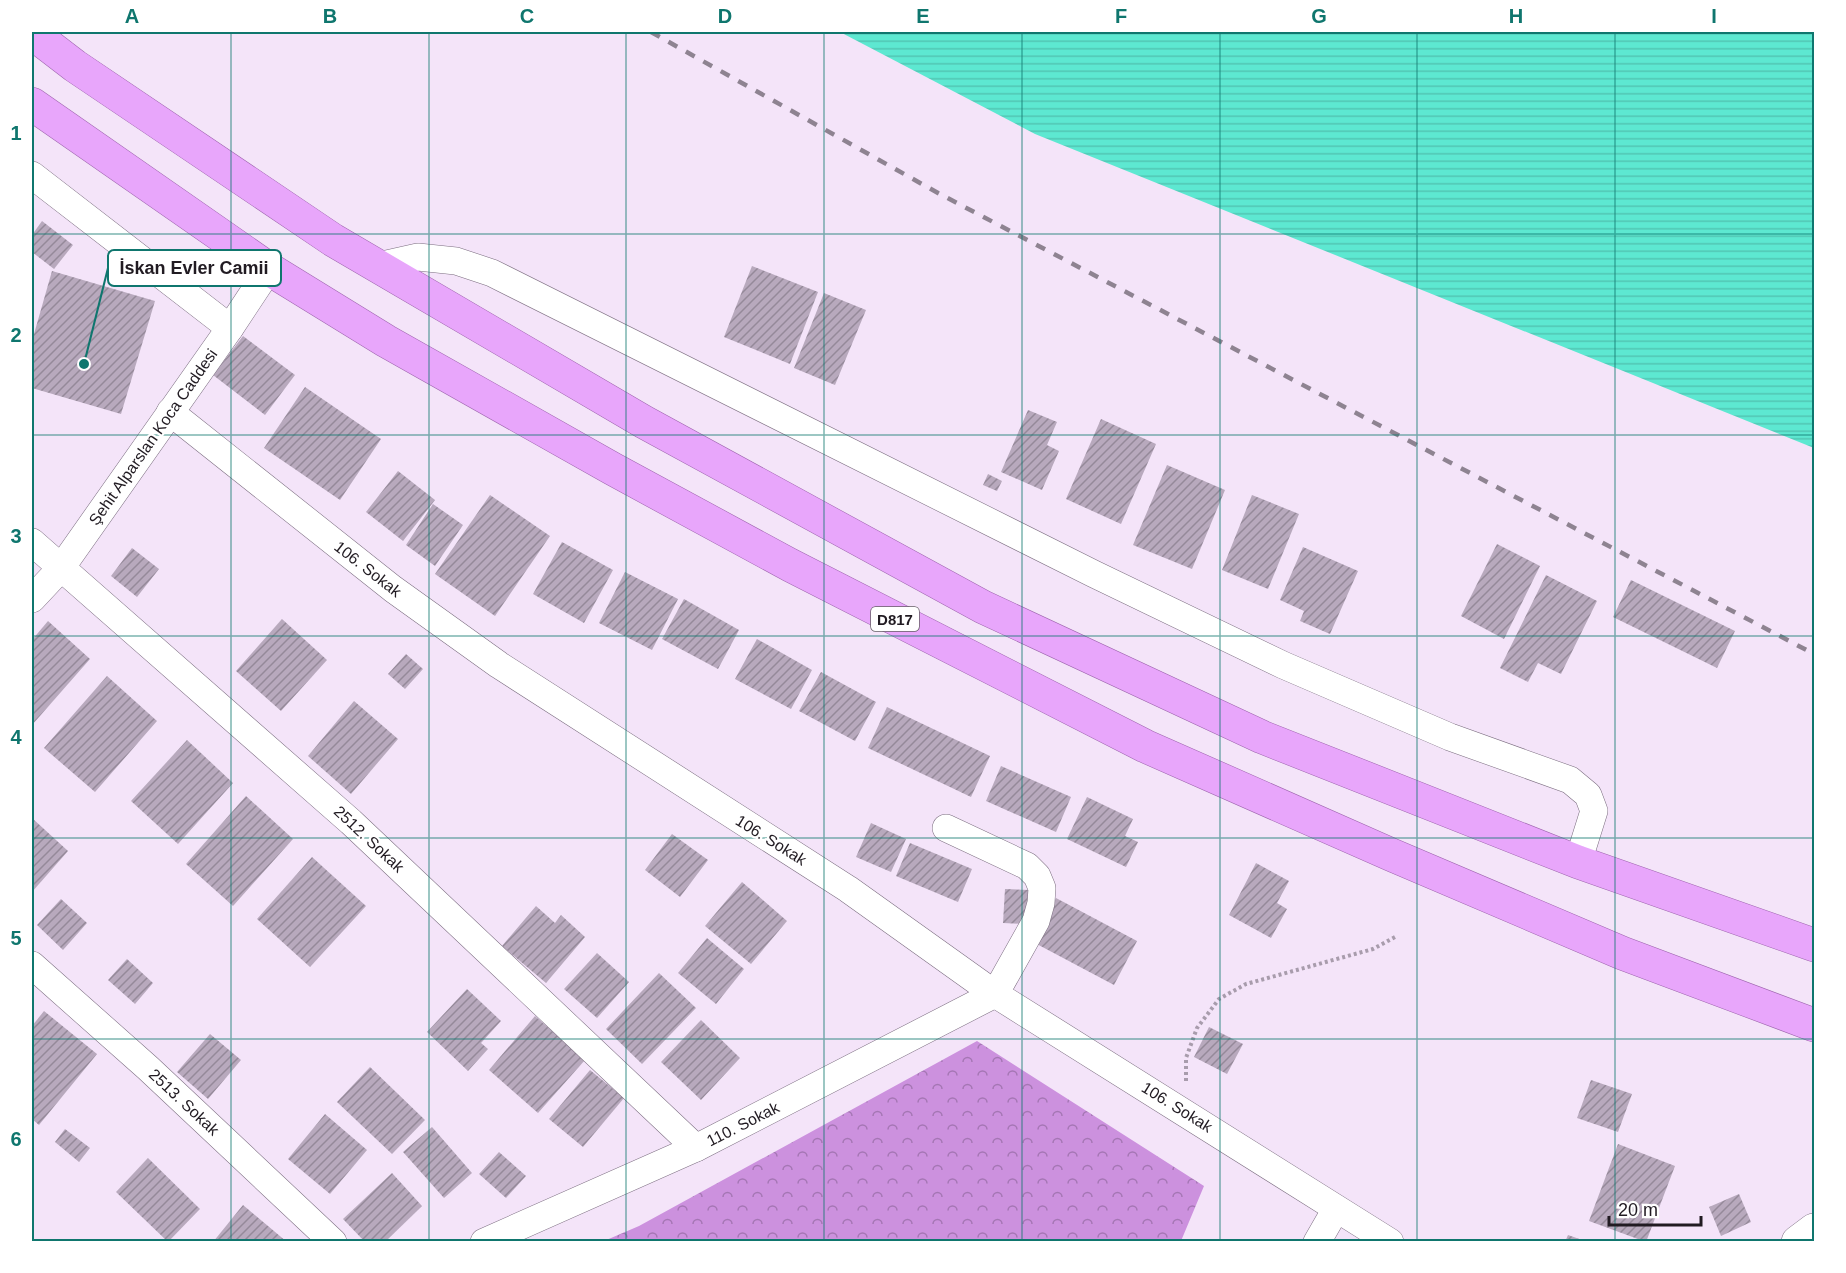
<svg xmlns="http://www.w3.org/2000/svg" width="1846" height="1273" viewBox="0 0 1846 1273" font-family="Helvetica,sans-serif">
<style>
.forest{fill:url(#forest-crowns)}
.water{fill:url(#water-rules)}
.building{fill:url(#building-hatch)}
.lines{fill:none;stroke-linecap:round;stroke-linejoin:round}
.minor-casing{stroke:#7c6e81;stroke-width:28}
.tertiary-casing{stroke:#7c6e81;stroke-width:34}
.trunk-casing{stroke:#9e66ae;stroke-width:34}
.path{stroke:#a89cac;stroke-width:4;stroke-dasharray:3 3;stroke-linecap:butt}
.minor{stroke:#fff;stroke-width:27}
.tertiary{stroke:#fff;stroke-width:33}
.trunk{stroke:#e8a6fb;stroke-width:33}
.rail{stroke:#8e8391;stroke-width:4.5;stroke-dasharray:10 10;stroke-linecap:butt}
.grid{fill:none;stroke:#0f766e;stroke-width:1.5;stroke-opacity:0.55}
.labels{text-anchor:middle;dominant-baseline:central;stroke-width:4.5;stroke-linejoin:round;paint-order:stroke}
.shield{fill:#fff;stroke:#645f64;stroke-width:1.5}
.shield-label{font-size:15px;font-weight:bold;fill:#211b22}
.street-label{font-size:16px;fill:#211b22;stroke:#fff}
.leader{fill:none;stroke:#0f766e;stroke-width:2}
.callout-dot{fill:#0f766e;stroke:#fff;stroke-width:2}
.callout{fill:#fff;stroke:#0f766e;stroke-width:2}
.callout-label{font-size:18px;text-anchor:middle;font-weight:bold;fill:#211b22}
.neatline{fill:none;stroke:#0f766e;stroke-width:2}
.grid-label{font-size:20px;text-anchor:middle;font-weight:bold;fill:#0f766e}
</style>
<defs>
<pattern id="forest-crowns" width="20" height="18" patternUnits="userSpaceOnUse" patternTransform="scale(1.5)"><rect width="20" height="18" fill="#cc91de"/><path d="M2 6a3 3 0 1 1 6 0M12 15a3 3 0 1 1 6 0" fill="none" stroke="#a576b4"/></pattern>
<pattern id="water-rules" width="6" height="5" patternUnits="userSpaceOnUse" patternTransform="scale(1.5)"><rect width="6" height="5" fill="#5de8d1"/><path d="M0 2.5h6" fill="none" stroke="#51c6b3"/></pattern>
<pattern id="building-hatch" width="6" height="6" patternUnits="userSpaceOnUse" patternTransform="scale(1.5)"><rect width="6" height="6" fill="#b8a9bd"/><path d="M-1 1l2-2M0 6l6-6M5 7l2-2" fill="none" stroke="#958999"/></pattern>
</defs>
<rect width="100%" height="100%" fill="#f4e4f9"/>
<path class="forest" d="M 977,1041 L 1204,1186 L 1181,1241 L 604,1241 L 639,1226 Z"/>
<path class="water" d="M 840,32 L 1814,32 L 1814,448 L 1035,134 Z"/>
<g class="building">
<path d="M 42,221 L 73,245 L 54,269 L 32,252 L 32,235 Z"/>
<path d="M 752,266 L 818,292 L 790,364 L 724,337 Z"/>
<path d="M 52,271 L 155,301 L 121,414 L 32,388 L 32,341 Z"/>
<path d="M 824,293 L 866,310 L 835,385 L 794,368 Z"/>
<path d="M 243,336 L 295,375 L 265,415 L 213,375 Z"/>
<path d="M 305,387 L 381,439 L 340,500 L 264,448 Z"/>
<path d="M 1028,410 L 1057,422 L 1047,445 L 1059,451 L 1042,490 L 1001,472 Z"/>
<path d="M 1101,419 L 1156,444 L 1121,524 L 1066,499 Z"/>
<path d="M 1167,465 L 1225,490 L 1192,569 L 1133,545 Z"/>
<path d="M 398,471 L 435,500 L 403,541 L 366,512 Z"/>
<path d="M 988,474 L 1002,481 L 997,491 L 983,485 Z"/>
<path d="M 490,495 L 550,536 L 495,616 L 435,574 Z"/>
<path d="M 1252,495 L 1299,514 L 1268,589 L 1222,570 Z"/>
<path d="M 433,504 L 463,525 L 435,566 L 406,545 Z"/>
<path d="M 562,542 L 613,570 L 584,623 L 533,594 Z"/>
<path d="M 1497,544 L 1540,566 L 1504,639 L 1461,616 Z"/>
<path d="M 1303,547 L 1358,571 L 1330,634 L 1300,621 L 1304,611 L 1280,600 Z"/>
<path d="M 132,548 L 159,569 L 137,597 L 111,576 Z"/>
<path d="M 625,572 L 678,599 L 652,650 L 599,623 Z"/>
<path d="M 1546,575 L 1597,601 L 1561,674 L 1538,663 L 1528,682 L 1500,668 Z"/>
<path d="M 1631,580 L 1735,631 L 1717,668 L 1613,617 Z"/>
<path d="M 684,599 L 739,630 L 718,669 L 662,639 Z"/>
<path d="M 282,619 L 327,660 L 281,711 L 236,671 Z"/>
<path d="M 48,621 L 90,659 L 32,725 L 32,640 Z"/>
<path d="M 757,639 L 812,670 L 791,709 L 735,679 Z"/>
<path d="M 406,654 L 423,669 L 405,689 L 388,674 Z"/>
<path d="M 821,672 L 876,702 L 855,741 L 799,711 Z"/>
<path d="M 107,676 L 157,721 L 95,792 L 44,748 Z"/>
<path d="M 354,701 L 398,739 L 351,794 L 308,756 Z"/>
<path d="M 887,707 L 990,756 L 971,797 L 868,748 Z"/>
<path d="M 187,740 L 233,783 L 178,844 L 131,801 Z"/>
<path d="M 1001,766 L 1071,797 L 1056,832 L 986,801 Z"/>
<path d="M 246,796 L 293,839 L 233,906 L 186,864 Z"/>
<path d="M 1087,797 L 1133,819 L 1125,836 L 1138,842 L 1126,867 L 1067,839 Z"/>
<path d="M 32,818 L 68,851 L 32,892 Z"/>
<path d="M 871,823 L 906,839 L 891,872 L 856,857 Z"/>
<path d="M 672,834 L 708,860 L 680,897 L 645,870 Z"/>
<path d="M 910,843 L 972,869 L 958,902 L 896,876 Z"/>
<path d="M 312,857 L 366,906 L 310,967 L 257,919 Z"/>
<path d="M 1256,863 L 1289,881 L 1277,903 L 1287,909 L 1271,938 L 1229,915 Z"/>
<path d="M 742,882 L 787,921 L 751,964 L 705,926 Z"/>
<path d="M 1005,889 L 1029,890 L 1027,924 L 1003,923 Z"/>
<path d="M 1056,898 L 1137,941 L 1114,985 L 1033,942 Z"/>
<path d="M 61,899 L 87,923 L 63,950 L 37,925 Z"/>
<path d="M 536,906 L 555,923 L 561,915 L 585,937 L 546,983 L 502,946 Z"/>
<path d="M 707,938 L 744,969 L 716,1004 L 678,973 Z"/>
<path d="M 597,953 L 629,982 L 597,1018 L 564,989 Z"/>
<path d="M 127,959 L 153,983 L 135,1004 L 108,980 Z"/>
<path d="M 659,973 L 696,1008 L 642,1064 L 606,1029 Z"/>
<path d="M 467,989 L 501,1021 L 481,1043 L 488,1049 L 468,1071 L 427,1032 Z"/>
<path d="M 44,1011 L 97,1054 L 39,1125 L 32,1119 L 32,1026 Z"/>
<path d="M 535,1016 L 585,1060 L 538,1113 L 489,1070 Z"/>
<path d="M 701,1020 L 740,1058 L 701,1100 L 661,1062 Z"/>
<path d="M 1209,1027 L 1243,1044 L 1227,1074 L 1194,1057 Z"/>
<path d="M 210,1034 L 241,1060 L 208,1099 L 177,1072 Z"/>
<path d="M 370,1067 L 425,1120 L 392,1154 L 337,1102 Z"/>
<path d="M 590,1070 L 624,1098 L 583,1147 L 549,1119 Z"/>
<path d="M 1591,1080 L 1632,1094 L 1618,1132 L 1577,1118 Z"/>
<path d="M 325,1114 L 367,1150 L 330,1194 L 288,1159 Z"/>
<path d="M 432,1127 L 472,1173 L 444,1198 L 403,1152 Z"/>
<path d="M 65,1129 L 90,1148 L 79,1162 L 55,1142 Z"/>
<path d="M 1618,1144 L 1675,1166 L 1646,1242 L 1589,1221 Z"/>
<path d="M 499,1152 L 526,1176 L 506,1198 L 479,1174 Z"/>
<path d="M 148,1158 L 200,1209 L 168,1242 L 116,1192 Z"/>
<path d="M 392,1173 L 422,1206 L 385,1242 L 365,1242 L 343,1219 Z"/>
<path d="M 1739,1194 L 1751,1222 L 1721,1236 L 1709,1207 Z"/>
<path d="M 243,1205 L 287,1242 L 213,1242 Z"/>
<path d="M 1568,1235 L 1585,1241 L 1585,1242 L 1565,1242 Z"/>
</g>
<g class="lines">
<defs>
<g id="minor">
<path d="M 32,175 L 230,328"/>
<path d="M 378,266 L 418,257 L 456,261 L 492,273 L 1094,574 L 1283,665 L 1450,737 L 1570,780 L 1588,795 L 1594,811 L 1578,862"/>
<path d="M 170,412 L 393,589 L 499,665 L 848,889 L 995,994 L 1390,1242"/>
<path d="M 32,542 L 351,822 L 696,1148"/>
<path d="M 32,599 L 61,568 L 230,328 L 269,269"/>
<path d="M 32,965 L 148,1068 L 333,1242"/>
<path d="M 484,1242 L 696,1148 L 995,994 L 1036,921 L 1041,903 L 1042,888 L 1037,876 L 1027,866 L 946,828"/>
<path d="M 1317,1242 L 1336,1209"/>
</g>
<path id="tertiary" d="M 1798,1242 L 1814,1230"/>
<g id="trunk">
<path d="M 32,33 L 75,66 L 333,240 L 644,422 L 983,607 L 1262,737 L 1578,862 L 1814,945"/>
<path d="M 32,104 L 269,269 L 386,341 L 613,469 L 790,565 L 1145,746 L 1392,855 L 1622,953 L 1814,1025"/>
</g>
</defs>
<use href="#minor" class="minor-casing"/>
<use href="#tertiary" class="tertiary-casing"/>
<use href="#trunk" class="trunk-casing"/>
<path class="path" d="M 1186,1081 L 1186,1058 L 1197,1028 L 1219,999 L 1246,984 L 1373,949 L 1395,937"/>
<use href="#minor" class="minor"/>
<use href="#tertiary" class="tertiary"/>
<use href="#trunk" class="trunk"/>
<path class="rail" d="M 651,32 L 938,193 L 1814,654"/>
</g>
<path class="grid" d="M 231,32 L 231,1242M 429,32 L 429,1242M 626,32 L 626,1242M 824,32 L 824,1242M 1022,32 L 1022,1242M 1220,32 L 1220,1242M 1417,32 L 1417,1242M 1615,32 L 1615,1242M 32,234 L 1814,234M 32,435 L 1814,435M 32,636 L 1814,636M 32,838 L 1814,838M 32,1039 L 1814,1039"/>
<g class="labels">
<rect class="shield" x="871" y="607" width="48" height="24" rx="4.5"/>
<g class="shield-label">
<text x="895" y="619">D817</text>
</g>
<g class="street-label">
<text transform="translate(153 437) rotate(-55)">Şehit Alparslan Koca Caddesi</text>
<text transform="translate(368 569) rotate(38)">106. Sokak</text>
<text transform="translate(369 839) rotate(43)">2512. Sokak</text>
<text transform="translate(771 840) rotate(32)">106. Sokak</text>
<text transform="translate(184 1102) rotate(43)">2513. Sokak</text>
<text transform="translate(1177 1107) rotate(32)">106. Sokak</text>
<text transform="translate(743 1124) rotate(-27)">110. Sokak</text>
</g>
</g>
<path class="leader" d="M84 364L108 268"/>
<circle class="callout-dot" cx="84" cy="364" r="6"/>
<rect class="callout" x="108" y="250" width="173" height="36" rx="6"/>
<g class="callout-label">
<text x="194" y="274">İskan Evler Camii</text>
</g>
<rect width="1846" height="1273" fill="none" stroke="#ffffff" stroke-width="66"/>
<path d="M1609 1216v9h92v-9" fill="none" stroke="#211b22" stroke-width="3"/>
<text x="1618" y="1216" font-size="18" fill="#211b22" stroke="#ffffff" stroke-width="4.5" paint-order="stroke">20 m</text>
<rect x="33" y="33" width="1780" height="1207" class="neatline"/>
<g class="grid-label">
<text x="132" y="23">A</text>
<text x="330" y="23">B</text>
<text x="527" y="23">C</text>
<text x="725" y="23">D</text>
<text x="923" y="23">E</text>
<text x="1121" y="23">F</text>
<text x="1319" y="23">G</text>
<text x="1516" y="23">H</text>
<text x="1714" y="23">I</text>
<text x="16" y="140">1</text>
<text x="16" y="342">2</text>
<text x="16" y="543">3</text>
<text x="16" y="744">4</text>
<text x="16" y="945">5</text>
<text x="16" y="1146">6</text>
</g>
</svg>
